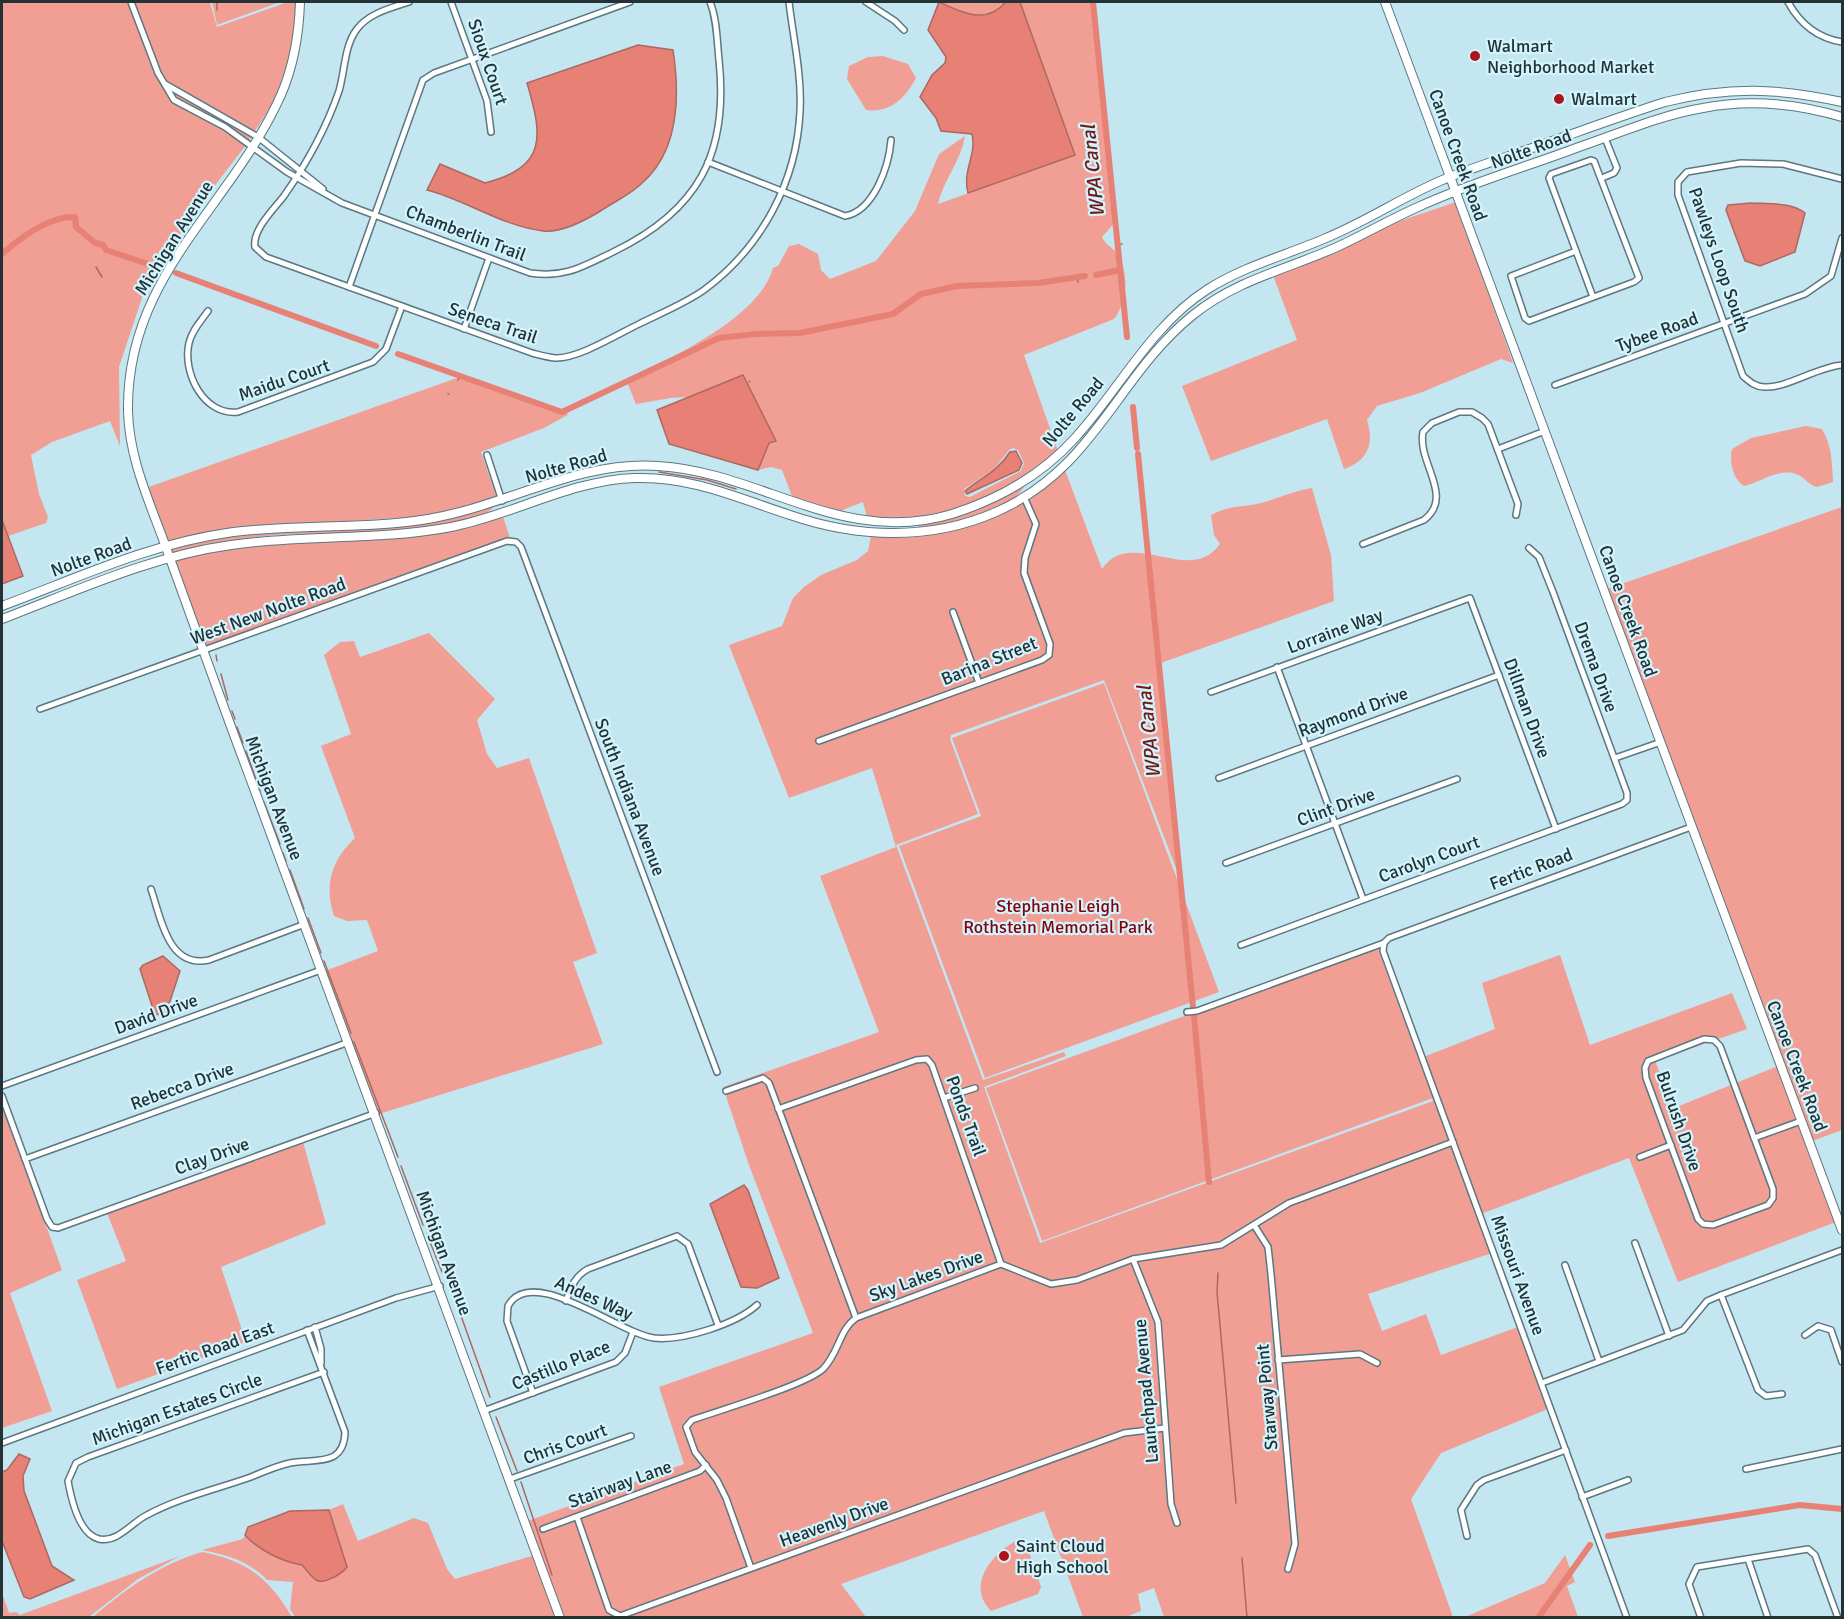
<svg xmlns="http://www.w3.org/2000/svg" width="1844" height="1619" viewBox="0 0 1844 1619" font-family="Signika,sans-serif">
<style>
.green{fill:#f19e94;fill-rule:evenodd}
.water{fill:#e78075;stroke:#ac6862;stroke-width:1.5}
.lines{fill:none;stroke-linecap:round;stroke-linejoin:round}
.stream{stroke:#ac6862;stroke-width:1.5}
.canal{stroke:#e78075;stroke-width:6}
.street-casing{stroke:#597881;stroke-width:8}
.secondary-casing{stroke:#597881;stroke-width:10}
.street{stroke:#fff;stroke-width:5}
.secondary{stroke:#fff;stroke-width:8}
.poi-dot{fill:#aa161a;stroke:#d1f4fd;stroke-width:2}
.labels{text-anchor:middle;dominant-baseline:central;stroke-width:4.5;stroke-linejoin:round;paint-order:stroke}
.poi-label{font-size:18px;fill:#243135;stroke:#d1f4fd;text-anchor:start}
.street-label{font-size:18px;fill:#243135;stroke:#d1f4fd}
.park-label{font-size:18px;fill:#87010b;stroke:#d1f4fd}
.water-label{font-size:20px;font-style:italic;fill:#741715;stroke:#d1f4fd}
</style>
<rect width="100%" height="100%" fill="#c4e6f0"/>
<g class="green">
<path d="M 2,2 L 210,2 L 217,27 L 288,2 L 297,2 L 293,45 L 275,100 L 246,145 L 193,214 L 145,289 L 119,367 L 120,446 L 110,421 L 52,442 L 31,455 L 39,494 L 48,517 L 46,523 L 8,536 L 2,520 Z"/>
<path d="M 212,2 L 280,2 L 217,25 Z"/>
<path d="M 939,2 L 1006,2 C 986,26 962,13 939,2 Z"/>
<path d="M 1020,2 L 1092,2 L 1116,221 L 1102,237 C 1105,244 1110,246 1115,251 C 1130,270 1128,301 1114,319 L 1024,355 L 1058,451 C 995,501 949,521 867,517 L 863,502 L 835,513 L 793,499 L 782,470 L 771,467 L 758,470 L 769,443 L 775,441 L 743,375 L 688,397 L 671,398 L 636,404 L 627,382 C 671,356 759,319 773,268 L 778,266 L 789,246 L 799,244 L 818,254 L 821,270 L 830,279 L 876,261 L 915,211 L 939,154 L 965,136 C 961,161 944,179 938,204 L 1075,155 ZM 1013,448 L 1018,450 L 1024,463 L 1021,471 L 970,497 L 965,496 L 964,489 L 994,469 L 1009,450 Z"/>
<path d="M 883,56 L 908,64 L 916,78 C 905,98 891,113 866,110 L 847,79 L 849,66 L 868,57 Z"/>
<path d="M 1456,202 L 1513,363 L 1501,359 L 1420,393 L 1377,406 L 1367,420 C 1374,443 1369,460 1344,469 L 1327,419 L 1211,461 L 1182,386 L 1297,340 L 1273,275 L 1391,224 Z"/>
<path d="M 457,378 L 569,414 L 544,428 L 481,452 L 497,499 L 427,516 L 229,529 L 167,542 L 146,488 Z"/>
<path d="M 1806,426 L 1822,429 C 1832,446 1832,462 1833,482 L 1817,487 C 1808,485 1805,477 1796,474 C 1778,468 1761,482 1744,486 C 1733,479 1729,462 1732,449 L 1751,438 Z"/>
<path d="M 1065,470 L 1102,569 C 1131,526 1190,587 1220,544 L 1214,535 L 1211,515 C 1233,504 1241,508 1261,503 C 1279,498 1294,491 1312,488 L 1331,555 L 1334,601 L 1158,664 L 1179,876 L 1104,680 L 951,735 L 950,739 L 978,814 L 896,845 L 983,1080 L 1064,1052 L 1066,1056 L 984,1087 L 1040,1243 L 1433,1101 L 1421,1058 L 1495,1029 L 1482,983 L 1560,955 L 1590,1045 L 1732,993 L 1747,1029 L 1655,1061 L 1674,1108 L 1778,1066 L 1836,1222 L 1678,1282 L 1629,1158 L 1478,1215 L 1492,1253 L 1368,1294 L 1382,1331 L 1426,1314 L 1441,1355 L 1518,1327 L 1548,1409 L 1441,1453 L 1411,1499 L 1453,1617 L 1164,1617 L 1154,1588 L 1138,1594 L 1141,1611 L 1126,1617 L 1083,1617 L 1044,1511 L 841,1584 L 866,1617 L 564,1617 L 528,1521 L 684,1464 L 659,1387 L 813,1333 L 749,1165 L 723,1087 L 879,1032 L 820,876 L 896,847 L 872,768 L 789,798 L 729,645 L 782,626 L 793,598 L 804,587 L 821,575 L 857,560 L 868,551 L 871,536 C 940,538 1015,520 1065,470 Z"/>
<path d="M 1025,485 C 1010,514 950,525 919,529 L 918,523 C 956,518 992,506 1025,485 Z"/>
<path d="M 494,507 C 462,539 323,531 275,535 C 240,538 206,546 172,555 L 169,548 L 228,536 L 428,522 Z"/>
<path d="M 1842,507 L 1842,1130 L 1812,1141 L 1607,589 Z"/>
<path d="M 503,517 L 511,541 L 205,648 L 174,561 C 282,532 397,550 503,517 Z"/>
<path d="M 429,633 L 495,699 L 477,720 L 487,754 L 497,768 L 529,758 L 597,953 L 573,962 L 603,1044 L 379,1114 L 325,971 L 378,951 L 367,920 L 347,921 L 334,916 C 324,886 331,860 355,838 L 321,746 L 351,734 L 324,655 L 340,642 L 354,641 L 360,657 Z"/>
<path d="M 1104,683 L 1219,992 L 985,1078 L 899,846 L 981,816 L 952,738 Z"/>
<path d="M 1377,946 L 1433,1098 L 1042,1241 L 986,1088 Z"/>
<path d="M 2,1103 L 62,1270 L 10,1293 L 52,1411 L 2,1428 Z"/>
<path d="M 303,1142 L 326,1224 L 221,1267 L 246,1342 L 117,1389 L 77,1280 L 126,1261 L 107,1213 Z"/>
<path d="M 343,1504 L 358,1541 L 414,1518 L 428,1523 L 447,1569 L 455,1579 L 535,1555 L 557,1617 L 295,1617 L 290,1609 L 293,1582 L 267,1580 C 249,1561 227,1555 202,1550 L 243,1539 L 245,1535 C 258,1549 283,1562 302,1565 C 306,1569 311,1577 316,1580 C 324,1585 343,1573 347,1567 L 329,1510 Z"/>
<path d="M 1024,1537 L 1041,1587 L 1038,1594 L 991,1611 C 963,1583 997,1548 1024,1537 Z"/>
<path d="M 202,1552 C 247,1561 268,1577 292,1617 L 93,1617 C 125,1589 161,1564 202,1552 Z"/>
<path d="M 1565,1555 L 1575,1582 L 1567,1586 L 1578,1617 L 1465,1617 L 1545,1583 Z"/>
<path d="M 180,1556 L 138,1579 L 89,1617 L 2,1617 L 2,1593 L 9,1613 L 16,1612 L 20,1615 Z"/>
</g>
<g class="water">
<path d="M 939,2 C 963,13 986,25 1006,2 L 1020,2 L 1075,155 L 968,193 C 962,169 977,156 972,134 L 941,131 L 936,118 L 920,97 L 932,75 L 945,63 L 946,57 L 928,30 Z"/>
<path d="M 638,45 L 673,50 C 680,96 680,152 640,185 C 629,195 614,202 602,210 C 586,220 562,233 543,231 C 502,226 466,200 427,190 L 440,164 L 485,183 C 547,167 543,137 527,83 Z"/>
<path d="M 1751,203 C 1768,204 1791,202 1805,213 L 1795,252 L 1760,266 L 1745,261 L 1726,210 L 1728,205 Z"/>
<path d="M 743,375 L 776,441 L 769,443 L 758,470 L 669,444 L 657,410 Z"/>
<path d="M 1016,451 L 1022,463 L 1019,470 L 967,494 L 965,491 C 984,475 995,474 1010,452 Z"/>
<path d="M 2,520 L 23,576 L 2,584 Z"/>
<path d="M 163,956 L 180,971 L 166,1013 L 155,1015 L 140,969 L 143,965 Z"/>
<path d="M 744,1185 L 748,1190 L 779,1278 L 757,1288 L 741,1287 L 710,1204 Z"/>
<path d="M 19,1454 L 30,1459 L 23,1476 L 24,1491 L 52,1566 L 74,1580 L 30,1599 L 24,1597 L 2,1541 L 2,1472 L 7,1470 Z"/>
<path d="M 329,1510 L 347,1567 C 343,1573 324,1585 316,1580 C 311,1577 306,1569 302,1565 C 283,1562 258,1550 245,1535 L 248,1527 L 290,1511 Z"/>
</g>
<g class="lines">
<g class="stream">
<path d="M 217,2 L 217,10"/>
<path d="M 1117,244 L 1122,244"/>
<path d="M 96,267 L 102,277"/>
<path d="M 1077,278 L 1078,282"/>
<path d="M 268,309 L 269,308"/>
<path d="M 458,380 L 459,378"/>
<path d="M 749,382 L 750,381"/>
<path d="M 448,394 L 449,394"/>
<path d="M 659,472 L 707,480 L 736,489"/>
<path d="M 216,655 L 217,661"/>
<path d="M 221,674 L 228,700"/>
<path d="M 232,711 L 235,719"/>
<path d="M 237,727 L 243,743"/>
<path d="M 246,751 L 260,791"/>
<path d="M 264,802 L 280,844"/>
<path d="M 283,853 L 286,861"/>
<path d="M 290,870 L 304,909"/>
<path d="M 308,918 L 321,953"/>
<path d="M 324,961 L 351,1033"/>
<path d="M 354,1042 L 398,1157"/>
<path d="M 401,1166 L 423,1225"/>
<path d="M 427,1234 L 442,1272"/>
<path d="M 1218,1273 L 1217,1292 L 1236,1503"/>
<path d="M 455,1299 L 490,1397"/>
<path d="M 496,1417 L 517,1471"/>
<path d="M 521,1482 L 552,1575"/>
<path d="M 1242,1558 L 1247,1618"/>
</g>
<g class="canal">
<path d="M 1093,2 L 1127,337"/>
<path d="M 2,254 C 20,238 49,216 75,217 L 76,227 L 95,243 L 103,245 L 106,250 L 160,268"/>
<path d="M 176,273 L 376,346"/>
<path d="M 1096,275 L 1120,270"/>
<path d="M 398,354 L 562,412 L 719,338 L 756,334 L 800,333 L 893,314 L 921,294 L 957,286 L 1038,283 L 1085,276"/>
<path d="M 1133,407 L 1137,448"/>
<path d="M 1138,454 L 1193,1007"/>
<path d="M 1194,1016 L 1209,1182"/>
<path d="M 1608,1536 L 1800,1505 L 1842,1509"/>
<path d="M 1538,1618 L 1590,1545"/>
</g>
<defs>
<g id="street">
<path d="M 131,2 L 158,73 L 174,100 L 225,127 L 287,172 L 342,203 L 530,273 C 565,278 582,267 613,252 C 698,211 729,154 719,60 C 717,41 717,19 710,2"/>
<path d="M 409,2 C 391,8 369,13 357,29 C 344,46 345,71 339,91 C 326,129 307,163 284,196 C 274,209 252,230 255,247 L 266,257 L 532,353 C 540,355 547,357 555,358 C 578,359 618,334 639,324 C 661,313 684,304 704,290 C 761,248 797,182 800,111 C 802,75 793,37 789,2"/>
<path d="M 451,2 L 487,101 L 491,132"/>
<path d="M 866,2 L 895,21 L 904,30"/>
<path d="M 1788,2 C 1800,24 1817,38 1842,42"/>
<path d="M 165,84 L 258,137 L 323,189"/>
<path d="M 708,162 L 845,216 C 874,211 889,166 891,140"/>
<path d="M 1602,178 L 1614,173 L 1617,168 L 1605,138"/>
<path d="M 1842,179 L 1783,164 L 1741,163 L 1687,172 L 1678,182 L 1678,195 L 1743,376 C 1749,381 1755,387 1764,387 C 1785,389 1817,367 1842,365"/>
<path d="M 1576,251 L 1511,276 L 1525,318 L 1529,321 L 1634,282 L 1639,278 L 1594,161 L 1591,160 L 1551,174 L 1549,178 L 1593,297"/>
<path d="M 349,287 L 423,80 L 434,73 L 630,2"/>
<path d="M 208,311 C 201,321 192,330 189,343 C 182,373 204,416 238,412 L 373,362 L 386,349 L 402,306"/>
<path d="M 464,329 L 489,258"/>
<path d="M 1555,385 L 1805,294 L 1831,276 L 1842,238"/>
<path d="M 1498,449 L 1545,431"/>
<path d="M 487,455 L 502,501"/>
<path d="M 1363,544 L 1424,520 C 1455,496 1417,463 1423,432 L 1432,423 L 1459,412 L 1472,412 L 1482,418 L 1488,424 L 1518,504 L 1516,515"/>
<path d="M 953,612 L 979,683"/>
<path d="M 1277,667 L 1363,899"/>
<path d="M 1211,692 L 1470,598 L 1556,829"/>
<path d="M 40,709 L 507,541 L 516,542 L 521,547 L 717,1072"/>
<path d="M 819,741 L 1042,660 L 1049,655 L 1050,644 L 1024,573 L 1025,558 L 1036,524 L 1024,497"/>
<path d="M 1615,758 L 1661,742"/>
<path d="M 1219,778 L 1499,675"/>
<path d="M 1226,863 L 1457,779"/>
<path d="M 151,889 C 161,918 168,969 209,960 L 305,924"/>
<path d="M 1384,943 L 1383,951 L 1627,1618"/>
<path d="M 1384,943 L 1389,938 L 1691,827"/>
<path d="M 1241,945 L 1622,804 L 1627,800 L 1627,793 L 1553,592 L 1539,557 L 1529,548"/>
<path d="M 1187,1012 L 1197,1011 L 1384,943"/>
<path d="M 1704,1039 L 1714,1040 L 1720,1046 L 1773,1189 L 1773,1198 L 1768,1205 L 1713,1225 L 1703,1224 L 1698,1219 L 1646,1078 L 1645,1068 L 1648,1061 Z"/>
<path d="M 2,1086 L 321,970"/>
<path d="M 726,1091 L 763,1078 L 769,1083 L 856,1318"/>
<path d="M 2,1096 L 47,1219 L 52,1227 L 58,1228 L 376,1113"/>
<path d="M 944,1098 L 975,1088"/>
<path d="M 778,1109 L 916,1060 L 927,1059 L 932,1065 L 1001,1264"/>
<path d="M 1754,1138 L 1801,1121"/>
<path d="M 1640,1157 L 1671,1145"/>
<path d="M 25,1159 L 349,1042"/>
<path d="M 1254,1225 L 1268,1247 L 1271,1274 L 1295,1544 L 1288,1569"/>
<path d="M 1635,1243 L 1669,1336"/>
<path d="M 1133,1259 L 1158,1322 L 1171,1504 L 1177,1523"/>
<path d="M 1565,1265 L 1599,1361"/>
<path d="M 1721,1295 L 1758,1390 L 1766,1396 L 1782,1394"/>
<path d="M 566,1301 C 571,1287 575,1276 588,1269 L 677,1236 L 688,1244 L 718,1325"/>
<path d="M 315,1327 L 321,1349 L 321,1363"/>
<path d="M 307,1330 L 345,1432 C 344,1468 314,1458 290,1463 C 276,1466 263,1472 251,1477 C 217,1489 178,1498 147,1515 C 132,1522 118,1543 99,1539 C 79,1534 71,1498 68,1481 L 76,1463 L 88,1457 L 324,1372"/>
<path d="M 1805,1335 L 1818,1326 L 1831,1330 L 1842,1362"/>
<path d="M 1278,1360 L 1360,1354 L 1377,1363"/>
<path d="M 1542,1383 L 1683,1330 L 1707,1301 L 1721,1295 L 1842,1250"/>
<path d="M 533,1393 L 507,1321 L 508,1306 C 531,1263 618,1333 654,1338 C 683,1341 736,1324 757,1305"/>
<path d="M 486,1410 L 616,1362 L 625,1353 L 633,1332"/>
<path d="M 2,1443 L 396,1298 L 440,1286"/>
<path d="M 1746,1469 L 1842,1449"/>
<path d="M 510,1479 L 631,1436"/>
<path d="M 1582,1497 L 1628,1480"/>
<path d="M 577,1517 L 609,1610 L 620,1616 L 1124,1433 L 1165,1428"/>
<path d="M 543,1529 L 700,1471 L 706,1465"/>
<path d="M 1467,1536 L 1461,1510 L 1477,1485 L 1484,1480 L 1566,1450"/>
<path d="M 1748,1559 L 1768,1618"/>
<path d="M 751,1568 L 726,1498 L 717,1480 L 695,1452 L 686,1427 L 692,1420 C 720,1410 806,1385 823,1369 C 839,1353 839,1330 856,1318 L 1001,1264 L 1051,1284 L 1077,1280 L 1133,1259 L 1221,1245 L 1289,1203 L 1453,1142"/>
<path d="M 1701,1618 L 1689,1584 L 1697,1567 L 1808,1549 L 1815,1555 L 1838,1618"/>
</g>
<g id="secondary">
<path d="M 300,2 C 299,34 294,65 281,95 C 231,207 126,275 128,411 C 129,461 152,507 168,553 C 195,627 221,701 249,775 C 354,1055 458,1336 560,1618"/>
<path d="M 1385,2 L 1842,1230"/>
<path d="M 2,606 C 75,579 149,544 227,533 C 294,523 362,530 428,519 C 506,506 579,460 658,466 C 761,472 843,547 952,514 C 999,499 1041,476 1075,438 C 1120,389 1150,326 1208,289 C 1244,266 1287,255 1326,238 C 1365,222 1401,198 1440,181 C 1471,168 1504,158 1535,147 C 1578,132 1621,116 1665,102 C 1730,86 1778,88 1842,102"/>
<path d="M 2,619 C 76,591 151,556 231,545 C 304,534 378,541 451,527 C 513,515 571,480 635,478 C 690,476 738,498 790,515 C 857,538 930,541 996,512 C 1096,468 1116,377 1193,315 C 1236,280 1288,269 1337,247 C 1365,234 1391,219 1418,207 C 1470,183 1526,167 1579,147 C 1620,133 1661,115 1703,108 C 1749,99 1798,104 1842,117"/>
</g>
</defs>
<use href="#street" class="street-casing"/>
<use href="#secondary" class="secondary-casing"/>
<use href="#street" class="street"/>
<use href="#secondary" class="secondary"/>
</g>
<g class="poi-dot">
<circle cx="1475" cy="56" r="6"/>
<circle cx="1559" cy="99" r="6"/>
<circle cx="1004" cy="1556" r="6"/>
</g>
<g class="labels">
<g class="poi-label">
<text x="1487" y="46">Walmart<tspan x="1487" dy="21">Neighborhood Market</tspan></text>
<text x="1571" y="99">Walmart</text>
<text x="1016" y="1546">Saint Cloud<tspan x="1016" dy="21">High School</tspan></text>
</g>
<g class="street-label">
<text transform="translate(488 62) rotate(71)">Sioux Court</text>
<text transform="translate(1531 149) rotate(-20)">Nolte Road</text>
<text transform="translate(1458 155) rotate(70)">Canoe Creek Road</text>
<text transform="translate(466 233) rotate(21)">Chamberlin Trail</text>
<text transform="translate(174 238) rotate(-58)">Michigan Avenue</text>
<text transform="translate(1719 260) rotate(71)">Pawleys Loop South</text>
<text transform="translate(493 323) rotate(19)">Seneca Trail</text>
<text transform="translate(1657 332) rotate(-20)">Tybee Road</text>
<text transform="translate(284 380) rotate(-19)">Maidu Court</text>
<text transform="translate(1073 412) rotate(-50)">Nolte Road</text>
<text transform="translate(566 466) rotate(-16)">Nolte Road</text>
<text transform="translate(91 557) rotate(-20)">Nolte Road</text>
<text transform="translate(268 611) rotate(-20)">West New Nolte Road</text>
<text transform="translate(1628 611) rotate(70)">Canoe Creek Road</text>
<text transform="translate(1335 631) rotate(-20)">Lorraine Way</text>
<text transform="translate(989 661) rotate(-22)">Barina Street</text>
<text transform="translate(1596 667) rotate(70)">Drema Drive</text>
<text transform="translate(1527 708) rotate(70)">Dillman Drive</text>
<text transform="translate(1353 712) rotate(-20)">Raymond Drive</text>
<text transform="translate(630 797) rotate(69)">South Indiana Avenue</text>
<text transform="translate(274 798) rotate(69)">Michigan Avenue</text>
<text transform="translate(1336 807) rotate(-20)">Clint Drive</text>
<text transform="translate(1429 859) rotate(-20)">Carolyn Court</text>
<text transform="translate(1531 869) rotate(-21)">Fertic Road</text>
<text transform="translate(156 1014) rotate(-20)">David Drive</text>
<text transform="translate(1797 1066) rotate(69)">Canoe Creek Road</text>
<text transform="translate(182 1086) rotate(-20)">Rebecca Drive</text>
<text transform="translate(966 1116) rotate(70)">Ponds Trail</text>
<text transform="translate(1679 1121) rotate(71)">Bulrush Drive</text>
<text transform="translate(212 1156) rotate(-20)">Clay Drive</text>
<text transform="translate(444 1253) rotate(70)">Michigan Avenue</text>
<text transform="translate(1518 1275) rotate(70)">Missouri Avenue</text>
<text transform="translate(926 1276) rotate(-20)">Sky Lakes Drive</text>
<text transform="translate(594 1298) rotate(24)">Andes Way</text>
<text transform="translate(215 1348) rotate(-20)">Fertic Road East</text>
<text transform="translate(561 1365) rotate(-22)">Castillo Place</text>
<text transform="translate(1146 1391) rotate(-95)">Launchpad Avenue</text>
<text transform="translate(1267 1397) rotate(-95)">Starway Point</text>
<text transform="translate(177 1409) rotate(-20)">Michigan Estates Circle</text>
<text transform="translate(565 1444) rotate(-20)">Chris Court</text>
<text transform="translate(620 1484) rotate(-20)">Stairway Lane</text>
<text transform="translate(834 1522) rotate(-20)">Heavenly Drive</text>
</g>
<g class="park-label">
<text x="1058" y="906">Stephanie Leigh<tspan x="1058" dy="21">Rothstein Memorial Park</tspan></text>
</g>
<g class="water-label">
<text transform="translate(1093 171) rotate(-96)">WPA Canal</text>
<text transform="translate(1149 732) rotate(-96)">WPA Canal</text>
</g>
</g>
<rect width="1844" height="1619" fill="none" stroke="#243135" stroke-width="6"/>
</svg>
